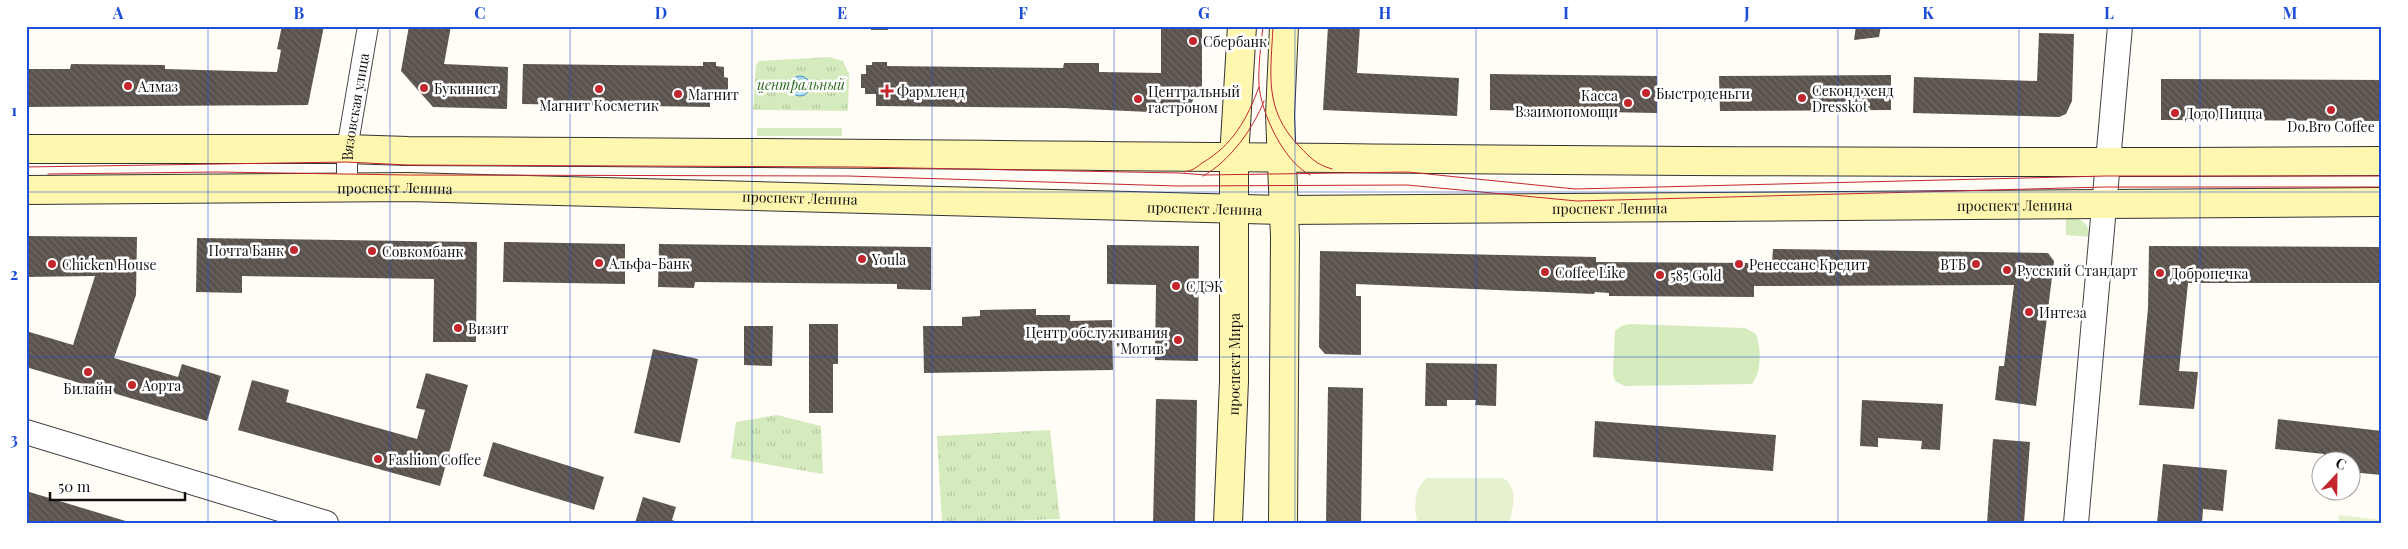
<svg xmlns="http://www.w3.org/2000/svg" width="2408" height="549" viewBox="0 0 2408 549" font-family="'Playfair Display',serif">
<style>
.grass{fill:#d5ebbd}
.park{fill:url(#park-tufts)}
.pitch{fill:#e6f2cf}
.water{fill:url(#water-rules);stroke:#3f96cf}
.building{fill:url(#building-back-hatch)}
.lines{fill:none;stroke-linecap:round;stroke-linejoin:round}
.minor-casing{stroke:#444;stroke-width:22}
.tertiary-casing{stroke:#444;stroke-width:26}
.secondary-casing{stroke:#333;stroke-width:30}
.minor{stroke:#fff;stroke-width:20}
.tertiary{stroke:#fff;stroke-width:24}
.secondary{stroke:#fff6b0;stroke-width:28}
.tram{stroke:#c4262e;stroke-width:1}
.grid{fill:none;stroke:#1d4ed8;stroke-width:1;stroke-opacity:0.55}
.poi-dot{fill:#c4262e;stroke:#fff;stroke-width:2}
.labels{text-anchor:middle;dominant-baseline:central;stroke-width:5;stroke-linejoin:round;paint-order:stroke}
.poi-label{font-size:14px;fill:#111;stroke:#fff;text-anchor:start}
.park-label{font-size:14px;font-style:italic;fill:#2f6b1f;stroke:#fff}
.street-label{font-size:14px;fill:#111;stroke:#fff}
.neatline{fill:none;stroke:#1d4ed8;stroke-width:2}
.grid-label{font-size:16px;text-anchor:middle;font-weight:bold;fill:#1d4ed8}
</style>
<defs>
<pattern id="park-tufts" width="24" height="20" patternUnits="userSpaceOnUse" patternTransform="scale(1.25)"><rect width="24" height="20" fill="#d5ebbd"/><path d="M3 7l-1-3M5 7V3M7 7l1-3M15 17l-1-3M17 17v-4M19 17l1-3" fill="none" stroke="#b6c8a1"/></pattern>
<pattern id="water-rules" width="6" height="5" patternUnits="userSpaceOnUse" patternTransform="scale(1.25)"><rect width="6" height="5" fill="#b9e0f7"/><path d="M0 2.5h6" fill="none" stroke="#9ebfd3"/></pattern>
<pattern id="building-back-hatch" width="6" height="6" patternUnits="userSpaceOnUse" patternTransform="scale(1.25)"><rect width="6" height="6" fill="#5a524d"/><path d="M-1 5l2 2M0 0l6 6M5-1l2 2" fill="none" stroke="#6d6662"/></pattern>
</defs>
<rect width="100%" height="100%" fill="#fffdf5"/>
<g class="grass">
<rect x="757" y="128" width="85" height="8"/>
<path d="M 2066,217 C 2081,217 2088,223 2091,237 L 2066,235 Z"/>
<path d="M 1630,324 L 1745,328 L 1756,334 C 1761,349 1762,371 1752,384 L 1625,386 L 1615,381 L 1613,373 L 1615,331 L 1622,326 Z"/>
</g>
<g class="park">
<path d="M 829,57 L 843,61 L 849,74 L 848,111 L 753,110 L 756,65 L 759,61 Z"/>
<path d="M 777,415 L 821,426 L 823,474 L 731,458 L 736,422 Z"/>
<path d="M 1050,430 L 1060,519 L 942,523 L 937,436 Z"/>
</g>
<g class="pitch">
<path d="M 1427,478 L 1502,478 C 1518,483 1514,509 1509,523 L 1418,523 C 1413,509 1414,487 1427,478 Z"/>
<path d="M 2339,515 L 2382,520 L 2382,523 L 2338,523 Z"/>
</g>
<circle class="water" cx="800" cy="86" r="10"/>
<g class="building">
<path d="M 282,26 L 324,26 L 308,105 L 26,107 L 26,69 L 70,69 L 71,64 L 165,65 L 165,69 L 277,72 L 281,50 L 277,49 Z"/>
<path d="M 409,26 L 451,26 L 444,64 L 508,67 L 507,109 L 433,107 L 401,71 Z"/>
<rect x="700" y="26" width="18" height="3"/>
<rect x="871" y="26" width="17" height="4"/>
<path d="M 1161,26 L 1202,26 L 1202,86 L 1190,105 L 1171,113 L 1063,108 L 876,106 L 876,94 L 865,94 L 865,88 L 861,88 L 861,74 L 866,74 L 866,65 L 872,65 L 872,62 L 887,62 L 887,66 L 1063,68 L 1064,63 L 1099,63 L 1099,72 L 1161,73 Z"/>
<path d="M 1328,26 L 1360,26 L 1357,73 L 1459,78 L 1457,116 L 1323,110 Z"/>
<path d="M 1856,26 L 1881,26 L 1879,37 L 1854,40 Z"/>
<path d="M 2039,33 L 2074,34 L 2072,101 L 2066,114 L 2059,117 L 1913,113 L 1914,77 L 2037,81 Z"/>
<path d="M 703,62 L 716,62 L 716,66 L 724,67 L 724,77 L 728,78 L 728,91 L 723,91 L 723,99 L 710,99 L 710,107 L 522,104 L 523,64 L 703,66 Z"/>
<path d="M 1490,74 L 1657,76 L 1657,113 L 1490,110 Z"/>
<path d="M 1891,75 L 1891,110 L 1720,111 L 1719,76 Z"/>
<path d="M 2161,79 L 2382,80 L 2382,121 L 2161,120 Z"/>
<path d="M 26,236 L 137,237 L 136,295 L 114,358 L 178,377 L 182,364 L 221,376 L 207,421 L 26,367 L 26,331 L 73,345 L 95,276 L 26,277 Z"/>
<path d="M 197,238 L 477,242 L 476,342 L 433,342 L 434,279 L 242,276 L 242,293 L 196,292 Z"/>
<path d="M 504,242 L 625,244 L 625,284 L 503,282 Z"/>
<path d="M 659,244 L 931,247 L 931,290 L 897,289 L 897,284 L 695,282 L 694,288 L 658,287 Z"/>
<path d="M 1107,245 L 1199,246 L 1198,361 L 1155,360 L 1156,285 L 1107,284 Z"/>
<path d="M 2149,246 L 2382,247 L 2382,283 L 2188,283 L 2179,371 L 2198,372 L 2194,409 L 2139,405 L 2148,308 Z"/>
<path d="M 1773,249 L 2048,253 L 2054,261 L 2036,406 L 1995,400 L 1999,366 L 2004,366 L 2014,285 L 1754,286 L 1754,297 L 1609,296 L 1609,293 L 1595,292 L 1594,294 L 1356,284 L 1356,296 L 1361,296 L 1361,355 L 1325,354 L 1319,347 L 1320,251 L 1596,257 L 1596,262 L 1754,263 L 1772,262 Z"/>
<path d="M 1036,309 L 1036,315 L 1070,315 L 1070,321 L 1112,320 L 1113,370 L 924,373 L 923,326 L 962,326 L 962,317 L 980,316 L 980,310 Z"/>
<path d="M 809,324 L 838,324 L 838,364 L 833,364 L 833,413 L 809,413 Z"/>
<path d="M 744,326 L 773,326 L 772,366 L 744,365 Z"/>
<path d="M 653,349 L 698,359 L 680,443 L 634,433 Z"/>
<path d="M 1426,363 L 1497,364 L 1496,406 L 1475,405 L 1476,400 L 1447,400 L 1447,406 L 1425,406 Z"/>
<path d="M 426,373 L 468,385 L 440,486 L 238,430 L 252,380 L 289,390 L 286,402 L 417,439 L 425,410 L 416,408 Z"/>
<path d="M 1328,387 L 1363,388 L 1361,523 L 1326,523 Z"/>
<path d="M 1156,399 L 1197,400 L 1195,523 L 1153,523 Z"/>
<path d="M 1862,400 L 1943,404 L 1940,450 L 1921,449 L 1922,441 L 1878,438 L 1878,447 L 1860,446 Z"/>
<path d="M 2278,419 L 2382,431 L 2382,475 L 2350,472 L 2350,462 L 2323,462 L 2324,454 L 2275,449 Z"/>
<path d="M 1595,421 L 1776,435 L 1773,471 L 1593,457 Z"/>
<path d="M 1993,439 L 2030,442 L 2024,523 L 1987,523 Z"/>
<path d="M 493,442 L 604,477 L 594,510 L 483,476 Z"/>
<path d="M 2163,464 L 2227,470 L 2223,511 L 2203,509 L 2202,523 L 2157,523 Z"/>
<path d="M 26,491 L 129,522 L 128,523 L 26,523 Z"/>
<path d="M 643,497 L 676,507 L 672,520 L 680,523 L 635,523 Z"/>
</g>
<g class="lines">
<defs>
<g id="minor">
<path id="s1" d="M 347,187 L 347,149 L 368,26"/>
</g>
<g id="tertiary">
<path d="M 26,432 L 326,523"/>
<path d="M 2076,523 L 2120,26"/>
</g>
<g id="secondary">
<path d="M 26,149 L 347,149 L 408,151 C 1066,153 1724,166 2382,161"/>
<path id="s2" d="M 26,190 L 408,187 L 1284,210 L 2382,202"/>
<path id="s3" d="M 1228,523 L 1234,381 L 1234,158 L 1242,26"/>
<path d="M 1283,523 L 1285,237 L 1280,115 L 1284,26"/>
</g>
</defs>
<use href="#minor" class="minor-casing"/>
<use href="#tertiary" class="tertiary-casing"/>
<use href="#secondary" class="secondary-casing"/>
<use href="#minor" class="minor"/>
<use href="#tertiary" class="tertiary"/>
<use href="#secondary" class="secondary"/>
<g class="tram">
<path d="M 1263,26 C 1261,45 1258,66 1259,85 C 1261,113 1284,162 1310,175"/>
<path d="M 1273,26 C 1271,73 1263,109 1299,146 C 1311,158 1315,164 1332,169"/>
<path d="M 26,167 L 346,162 L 408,165 L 858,167 L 1180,173 L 1205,175 L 1408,172 L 1575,189 L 2106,176 L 2382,176"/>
<path d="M 1185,172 C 1192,171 1197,167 1202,163 C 1233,145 1247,119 1259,87"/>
<path d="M 48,174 L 217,172 L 408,175 L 848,176 L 1177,186 L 1407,185 L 1577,201 L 2105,187 L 2382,187"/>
<path d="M 1203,176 C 1230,161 1253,129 1264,101"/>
</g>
</g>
<path class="grid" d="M 208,26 L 208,523M 390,26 L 390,523M 570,26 L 570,523M 752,26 L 752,523M 932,26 L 932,523M 1114,26 L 1114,523M 1295,26 L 1295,523M 1476,26 L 1476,523M 1657,26 L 1657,523M 1838,26 L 1838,523M 2019,26 L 2019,523M 2200,26 L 2200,523M 26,192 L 2382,192M 26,357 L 2382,357"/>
<g class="poi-dot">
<circle cx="1193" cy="41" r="5"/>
<circle cx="128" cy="86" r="5"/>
<circle cx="424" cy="88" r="5"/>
<circle cx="599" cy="89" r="5"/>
<path d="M884.5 83.5h5v5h5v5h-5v5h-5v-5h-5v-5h5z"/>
<circle cx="1646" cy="93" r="5"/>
<circle cx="678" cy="94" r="5"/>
<circle cx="1802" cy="98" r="5"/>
<circle cx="1138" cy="99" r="5"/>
<circle cx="1628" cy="103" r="5"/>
<circle cx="2331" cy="110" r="5"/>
<circle cx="2175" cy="113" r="5"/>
<circle cx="294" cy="250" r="5"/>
<circle cx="372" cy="251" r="5"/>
<circle cx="862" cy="259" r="5"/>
<circle cx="599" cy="263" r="5"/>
<circle cx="52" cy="264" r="5"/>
<circle cx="1739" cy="264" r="5"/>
<circle cx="1976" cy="264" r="5"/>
<circle cx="2007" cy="270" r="5"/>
<circle cx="1545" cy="272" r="5"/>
<circle cx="2160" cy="273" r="5"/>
<circle cx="1660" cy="275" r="5"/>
<circle cx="1176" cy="286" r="5"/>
<circle cx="2029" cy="312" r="5"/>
<circle cx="458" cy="328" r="5"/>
<circle cx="1178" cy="340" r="5"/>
<circle cx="88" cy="372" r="5"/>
<circle cx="132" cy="385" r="5"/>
<circle cx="378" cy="459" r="5"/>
</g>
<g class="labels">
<g class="poi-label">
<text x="1203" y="41">Сбербанк</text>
<text x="138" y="86">Алмаз</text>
<text x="434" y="88">Букинист</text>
<text x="1812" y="90">Секонд хенд<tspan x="1812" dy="16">Dresskot</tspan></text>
<text x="897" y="91">Фармленд</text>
<text x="1148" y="91">Центральный<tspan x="1148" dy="16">гастроном</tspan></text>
<text x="1656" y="93">Быстроденьги</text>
<text x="688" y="94">Магнит</text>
<text x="1618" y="95" text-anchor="end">Касса<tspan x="1618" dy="16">Взаимопомощи</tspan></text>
<text x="599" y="105" text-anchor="middle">Магнит Косметик</text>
<text x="2185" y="113">Додо Пицца</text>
<text x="2331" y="126" text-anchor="middle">Do.Bro Coffee</text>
<text x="284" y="250" text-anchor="end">Почта Банк</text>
<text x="382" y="251">Совкомбанк</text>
<text x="872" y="259">Youla</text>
<text x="609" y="263">Альфа-Банк</text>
<text x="62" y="264">Chicken House</text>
<text x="1749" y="264">Ренессанс Кредит</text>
<text x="1966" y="264" text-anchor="end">ВТБ</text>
<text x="2017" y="270">Русский Стандарт</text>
<text x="1555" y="272">Coffee Like</text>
<text x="2170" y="273">Добропечка</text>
<text x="1670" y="275">585 Gold</text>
<text x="1186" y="286">СДЭК</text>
<text x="2039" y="312">Интеза</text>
<text x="468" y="328">Визит</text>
<text x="1168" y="332" text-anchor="end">Центр обслуживания<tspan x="1168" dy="16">"Мотив"</tspan></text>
<text x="142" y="385">Аорта</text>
<text x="88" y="388" text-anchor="middle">Билайн</text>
<text x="388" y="459">Fashion Coffee</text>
</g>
<g class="park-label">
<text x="801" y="84">центральный</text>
</g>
<g class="street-label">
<text stroke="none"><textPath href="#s1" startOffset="81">Вязовская улица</textPath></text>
<text stroke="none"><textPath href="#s2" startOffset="369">проспект Ленина</textPath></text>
<text stroke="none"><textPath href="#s2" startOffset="774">проспект Ленина</textPath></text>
<text stroke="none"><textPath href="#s2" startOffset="1989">проспект Ленина</textPath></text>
<text stroke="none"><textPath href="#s2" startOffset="1179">проспект Ленина</textPath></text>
<text stroke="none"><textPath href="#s2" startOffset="1584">проспект Ленина</textPath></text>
<text stroke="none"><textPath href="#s3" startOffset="159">проспект Мира</textPath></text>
</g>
</g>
<rect width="2408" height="549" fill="none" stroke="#ffffff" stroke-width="55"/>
<g transform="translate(2336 476) rotate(22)"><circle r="24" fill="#ffffff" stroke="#a0a0a0"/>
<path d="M0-4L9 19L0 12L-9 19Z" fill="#c4262e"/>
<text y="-8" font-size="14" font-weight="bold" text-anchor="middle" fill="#111111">С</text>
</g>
<path d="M50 492v8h135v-8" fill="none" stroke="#111111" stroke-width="2.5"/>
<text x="58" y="492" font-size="15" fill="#111111" stroke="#ffffff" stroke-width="4" paint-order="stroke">50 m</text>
<rect x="28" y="28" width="2352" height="494" class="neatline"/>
<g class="grid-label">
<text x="118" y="19">A</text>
<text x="299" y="19">B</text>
<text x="480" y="19">C</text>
<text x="661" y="19">D</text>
<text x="842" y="19">E</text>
<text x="1023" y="19">F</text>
<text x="1204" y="19">G</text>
<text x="1385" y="19">H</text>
<text x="1566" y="19">I</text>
<text x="1747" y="19">J</text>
<text x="1928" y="19">K</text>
<text x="2109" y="19">L</text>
<text x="2290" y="19">M</text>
<text x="14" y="116">1</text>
<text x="14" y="280">2</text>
<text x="14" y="445">3</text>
</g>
</svg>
